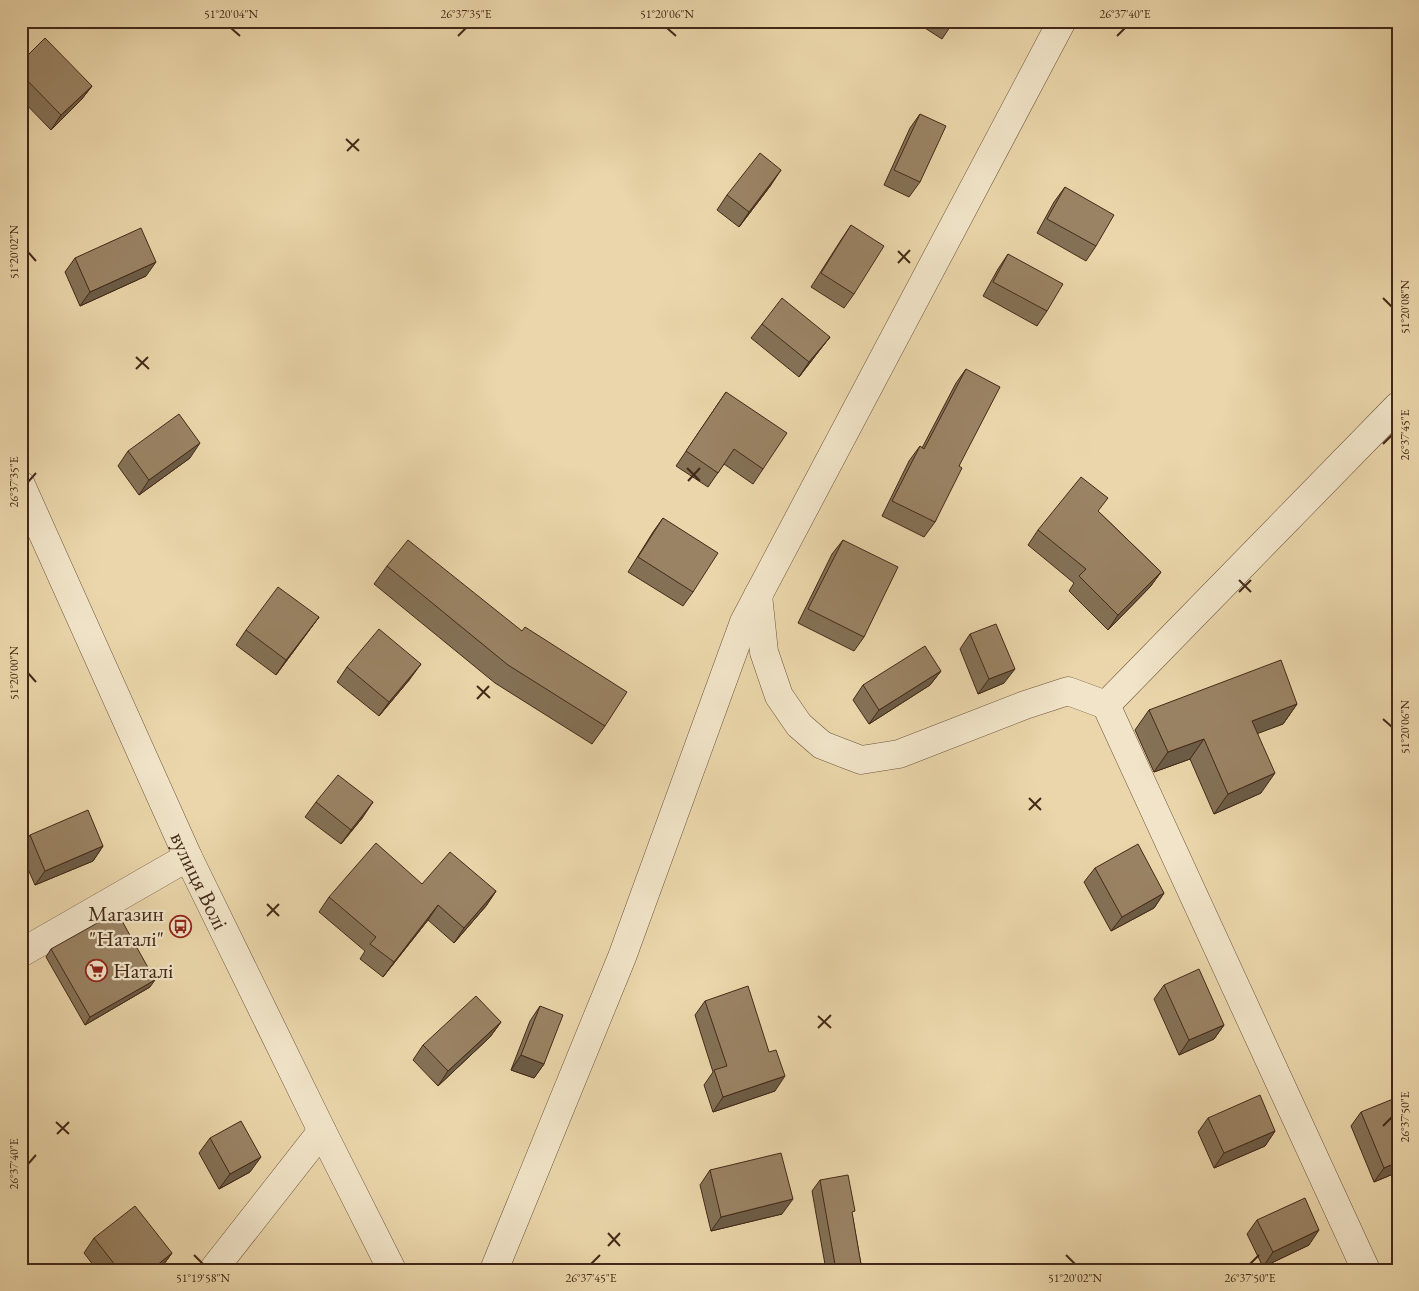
<svg xmlns="http://www.w3.org/2000/svg" width="1419" height="1291" viewBox="0 0 1419 1291" font-family="'EB Garamond',serif">
<style>
.lines{fill:none;stroke-linecap:round;stroke-linejoin:round}
.minor-casing{stroke:#6d543c;stroke-width:29}
.minor{stroke:#f1e4c8;stroke-width:28}
.wall{fill:#847156;stroke:#432918}
.shaded-wall{fill:#6c5c46;stroke:#432918}
.building{fill:#9a8364;stroke:#432918}
.ticks{fill:none;stroke:#432918;stroke-width:2}
.labels{text-anchor:middle;dominant-baseline:central;stroke-width:4.5;stroke-linejoin:round;paint-order:stroke}
.street-label{font-size:22px;fill:#432918;stroke:#f1e4c8}
.poi-label{font-size:22px;fill:#432918;stroke:#f1e4c8;text-anchor:end}
.neatline{fill:none;stroke:#432918;stroke-width:2}
.ticks-label{font-size:12px;text-anchor:middle;fill:#432918}
</style>
<rect width="100%" height="100%" fill="#ead6aa"/>
<filter id="stains"><feTurbulence type="fractalNoise" baseFrequency=".004" numOctaves="4"/><feColorMatrix values="0 0 0 0 .2 0 0 0 0 .09 0 0 0 0 .02 0 0 0 .5 -.17"/></filter>
<radialGradient id="worn" r=".72"><stop offset=".6" stop-color="#630" stop-opacity="0"/><stop offset="1" stop-color="#630" stop-opacity=".3"/></radialGradient>
<g class="lines">
<defs>
<g id="minor">
<path id="s1" d="M 21,485 L 188,857 L 322,1131 L 392,1270"/>
<path d="M 758,595 L 764,652 L 779,696 L 799,725 L 822,745 L 861,760 L 899,754 L 1025,705 L 1068,691 L 1106,705 L 1366,1270"/>
<path d="M 1106,705 L 1398,406"/>
<path d="M 21,953 L 188,857"/>
<path d="M 213,1270 L 322,1131"/>
<path d="M 494,1270 L 622,957 L 744,622 L 1062,21"/>
</g>
</defs>
<use href="#minor" class="minor-casing"/>
<use href="#minor" class="minor"/>
</g>
<g class="wall">
<path d="M 21,21 L 36,21 L 30,28 Z"/>
<path d="M 914,21 L 954,21 L 942,39 Z"/>
<path d="M 21,62 L 92,86 L 81,100 L 51,130 L 21,99 Z"/>
<path d="M 920,114 L 920,182 L 909,197 L 884,185 L 910,128 Z"/>
<path d="M 771,185 L 739,227 L 717,210 L 727,195 Z"/>
<path d="M 1065,187 L 1096,246 L 1086,261 L 1037,233 L 1054,202 Z"/>
<path d="M 851,225 L 854,294 L 844,308 L 811,287 L 841,240 Z"/>
<path d="M 1008,254 L 1047,311 L 1037,326 L 983,296 L 998,269 Z"/>
<path d="M 75,258 L 146,276 L 80,306 L 65,272 Z"/>
<path d="M 762,324 L 830,337 L 819,351 L 799,377 L 751,338 Z"/>
<path d="M 966,369 L 959,466 L 935,522 L 924,537 L 882,516 L 909,461 L 920,446 L 922,448 L 956,383 Z"/>
<path d="M 726,392 L 763,469 L 753,484 L 724,464 L 708,487 L 676,466 Z"/>
<path d="M 128,451 L 190,458 L 139,495 L 118,466 Z"/>
<path d="M 1099,512 L 1161,572 L 1150,587 L 1108,630 L 1069,591 L 1074,583 L 1028,545 L 1038,530 Z"/>
<path d="M 663,518 L 693,592 L 683,606 L 628,572 L 653,532 Z"/>
<path d="M 843,540 L 864,637 L 854,651 L 798,623 L 832,554 Z"/>
<path d="M 387,566 L 605,726 L 592,744 L 495,683 L 374,584 Z"/>
<path d="M 319,617 L 276,675 L 236,645 L 246,630 Z"/>
<path d="M 970,634 L 1004,683 L 978,694 L 960,649 Z"/>
<path d="M 347,667 L 410,679 L 379,716 L 337,682 Z"/>
<path d="M 941,671 L 930,685 L 869,724 L 853,700 L 863,685 Z"/>
<path d="M 1297,704 L 1283,724 L 1257,733 L 1261,793 L 1214,814 L 1190,759 L 1154,772 L 1135,730 L 1149,710 Z"/>
<path d="M 316,802 L 363,817 L 341,844 L 305,817 Z"/>
<path d="M 30,835 L 103,846 L 93,861 L 35,885 L 21,853 L 21,848 Z"/>
<path d="M 1095,868 L 1164,893 L 1154,908 L 1111,931 L 1084,882 Z"/>
<path d="M 422,884 L 496,891 L 486,906 L 454,943 L 428,920 L 383,977 L 360,959 L 365,951 L 319,912 L 329,897 Z"/>
<path d="M 51,949 L 150,987 L 85,1025 L 46,957 Z"/>
<path d="M 1164,985 L 1224,1025 L 1214,1039 L 1179,1055 L 1154,999 Z"/>
<path d="M 705,1001 L 769,1052 L 775,1091 L 713,1112 L 704,1085 L 713,1072 L 695,1015 Z"/>
<path d="M 540,1006 L 544,1064 L 534,1078 L 511,1070 L 530,1021 Z"/>
<path d="M 501,1022 L 490,1037 L 438,1086 L 413,1060 L 423,1045 Z"/>
<path d="M 1361,1112 L 1398,1172 L 1374,1182 L 1351,1126 Z"/>
<path d="M 1208,1118 L 1275,1131 L 1265,1146 L 1214,1168 L 1198,1132 Z"/>
<path d="M 210,1138 L 250,1172 L 219,1189 L 199,1153 Z"/>
<path d="M 710,1170 L 782,1214 L 711,1231 L 700,1185 Z"/>
<path d="M 820,1180 L 852,1214 L 862,1270 L 826,1270 L 812,1191 Z"/>
<path d="M 1257,1220 L 1309,1245 L 1263,1267 L 1247,1234 Z"/>
<path d="M 94,1238 L 172,1253 L 161,1268 L 159,1270 L 97,1270 L 84,1253 Z"/>
</g>
<g class="shaded-wall">
<path d="M 92,86 L 81,100 L 51,130 L 61,115 Z"/>
<path d="M 781,170 L 771,185 L 739,227 L 749,212 Z"/>
<path d="M 156,262 L 146,276 L 80,306 L 90,292 Z"/>
<path d="M 830,337 L 819,351 L 799,377 L 809,362 Z"/>
<path d="M 200,443 L 190,458 L 139,495 L 149,480 Z"/>
<path d="M 1161,572 L 1150,587 L 1108,630 L 1118,615 Z"/>
<path d="M 319,617 L 308,632 L 276,675 L 286,660 Z"/>
<path d="M 421,664 L 410,679 L 379,716 L 389,702 Z"/>
<path d="M 1015,669 L 1004,683 L 978,694 L 989,679 Z"/>
<path d="M 941,671 L 930,685 L 869,724 L 879,710 Z"/>
<path d="M 1297,704 L 1283,724 L 1238,741 L 1252,721 Z"/>
<path d="M 1204,739 L 1190,759 L 1154,772 L 1168,752 Z"/>
<path d="M 1275,773 L 1261,793 L 1214,814 L 1228,794 Z"/>
<path d="M 373,802 L 363,817 L 341,844 L 351,830 Z"/>
<path d="M 103,846 L 93,861 L 35,885 L 45,871 Z"/>
<path d="M 496,891 L 486,906 L 454,943 L 464,928 Z"/>
<path d="M 1164,893 L 1154,908 L 1111,931 L 1122,917 Z"/>
<path d="M 438,905 L 428,920 L 383,977 L 394,962 Z"/>
<path d="M 155,980 L 150,987 L 85,1025 L 90,1017 Z"/>
<path d="M 501,1022 L 490,1037 L 438,1086 L 448,1071 Z"/>
<path d="M 1224,1025 L 1214,1039 L 1179,1055 L 1189,1040 Z"/>
<path d="M 521,1055 L 544,1064 L 534,1078 L 511,1070 Z"/>
<path d="M 785,1076 L 775,1091 L 713,1112 L 723,1097 Z"/>
<path d="M 1275,1131 L 1265,1146 L 1214,1168 L 1224,1153 Z"/>
<path d="M 261,1157 L 250,1172 L 219,1189 L 230,1174 Z"/>
<path d="M 1398,1162 L 1398,1172 L 1374,1182 L 1384,1168 Z"/>
<path d="M 793,1199 L 782,1214 L 711,1231 L 721,1217 Z"/>
<path d="M 1319,1230 L 1309,1245 L 1263,1267 L 1273,1252 Z"/>
<path d="M 172,1253 L 161,1268 L 159,1270 L 151,1270 Z"/>
</g>
<g class="building">
<path d="M 947,21 L 954,21 L 952,24 Z"/>
<path d="M 45,38 L 92,86 L 61,115 L 21,74 L 21,62 Z"/>
<path d="M 920,114 L 946,126 L 920,182 L 894,170 Z"/>
<path d="M 760,153 L 781,170 L 749,212 L 727,195 Z"/>
<path d="M 1065,187 L 1114,215 L 1096,246 L 1047,219 Z"/>
<path d="M 851,225 L 884,246 L 854,294 L 821,273 Z"/>
<path d="M 141,228 L 156,262 L 90,292 L 75,258 Z"/>
<path d="M 1008,254 L 1063,284 L 1047,311 L 993,282 Z"/>
<path d="M 782,298 L 830,337 L 809,362 L 762,324 Z"/>
<path d="M 966,369 L 1000,387 L 959,466 L 962,468 L 935,522 L 892,501 L 920,446 L 924,449 Z"/>
<path d="M 726,392 L 787,433 L 763,469 L 734,449 L 718,473 L 686,451 Z"/>
<path d="M 179,414 L 200,443 L 149,480 L 128,451 Z"/>
<path d="M 1081,477 L 1108,498 L 1098,511 L 1161,572 L 1118,615 L 1079,576 L 1086,569 L 1038,530 Z"/>
<path d="M 663,518 L 718,553 L 693,592 L 638,557 Z"/>
<path d="M 408,540 L 522,631 L 525,627 L 627,692 L 605,726 L 508,665 L 387,566 Z"/>
<path d="M 843,540 L 898,567 L 864,637 L 808,609 Z"/>
<path d="M 278,587 L 319,617 L 286,660 L 246,630 Z"/>
<path d="M 996,624 L 1015,669 L 989,679 L 970,634 Z"/>
<path d="M 379,629 L 421,664 L 389,702 L 347,667 Z"/>
<path d="M 925,646 L 941,671 L 879,710 L 863,685 Z"/>
<path d="M 1281,660 L 1297,704 L 1252,721 L 1275,773 L 1228,794 L 1204,739 L 1168,752 L 1149,710 Z"/>
<path d="M 338,775 L 373,802 L 351,830 L 316,802 Z"/>
<path d="M 88,810 L 103,846 L 45,871 L 30,835 Z"/>
<path d="M 376,843 L 422,884 L 450,852 L 496,891 L 464,928 L 438,905 L 394,962 L 370,944 L 376,937 L 329,897 Z"/>
<path d="M 1138,844 L 1164,893 L 1122,917 L 1095,868 Z"/>
<path d="M 117,912 L 155,980 L 90,1017 L 51,949 Z"/>
<path d="M 1199,969 L 1224,1025 L 1189,1040 L 1164,985 Z"/>
<path d="M 748,986 L 769,1052 L 776,1050 L 785,1076 L 723,1097 L 714,1070 L 727,1066 L 705,1001 Z"/>
<path d="M 476,996 L 501,1022 L 448,1071 L 423,1045 Z"/>
<path d="M 540,1006 L 563,1015 L 544,1064 L 521,1055 Z"/>
<path d="M 1260,1095 L 1275,1131 L 1224,1153 L 1208,1118 Z"/>
<path d="M 1398,1097 L 1398,1162 L 1384,1168 L 1361,1112 Z"/>
<path d="M 241,1121 L 261,1157 L 230,1174 L 210,1138 Z"/>
<path d="M 781,1153 L 793,1199 L 721,1217 L 710,1170 Z"/>
<path d="M 848,1175 L 855,1211 L 852,1212 L 862,1270 L 836,1270 L 820,1180 Z"/>
<path d="M 1305,1198 L 1319,1230 L 1273,1252 L 1257,1220 Z"/>
<path d="M 135,1206 L 172,1253 L 151,1270 L 119,1270 L 94,1238 Z"/>
</g>
<path class="ticks" d="M 231,28 L 240,36M 667,28 L 676,36M 458,36 L 466,28M 1117,36 L 1125,28M 346,139 L 359,151M 347,151 L 359,139M 898,251 L 910,263M 28,252 L 36,261M 898,263 L 910,250M 1383,298 L 1392,307M 136,357 L 149,369M 136,369 L 148,357M 1383,444 L 1392,435M 687,468 L 700,481M 688,481 L 700,468M 28,482 L 36,473M 1239,580 L 1251,592M 1239,592 L 1251,580M 28,673 L 36,682M 477,686 L 490,698M 477,699 L 489,686M 1383,719 L 1392,727M 1029,798 L 1041,810M 1029,810 L 1041,798M 267,904 L 279,916M 267,916 L 279,904M 818,1016 L 831,1028M 818,1028 L 831,1015M 56,1122 L 69,1134M 1383,1126 L 1392,1117M 57,1134 L 69,1122M 28,1164 L 36,1155M 608,1233 L 620,1246M 608,1246 L 620,1233M 194,1255 L 203,1264M 1066,1255 L 1075,1264M 591,1264 L 600,1255M 1250,1264 L 1259,1255"/>
<defs>
<symbol id="bus-ring" viewBox="-11 -11 22 22"><circle r="9.5" fill="#f1e4c8" stroke="#8f2418" stroke-width="1.5"/><path d="M-5-6H5V4H4V6H2V4H-2V6H-4V4H-5ZM-3.5-4V0h7V-4ZM-3.5 1.2v1.5H-2V1.2ZM2 1.2v1.5H3.5V1.2Z" fill="#8f2418"/></symbol>
<symbol id="supermarket-ring" viewBox="-11 -11 22 22"><circle r="9.5" fill="#f1e4c8" stroke="#8f2418" stroke-width="1.5"/><path d="M-6-5.5h2.5l.6 2H6L4.5 2H-2.5L-4.4-4H-6ZM-1.5 3.2a1.3 1.3 0 1 0 .1 0ZM3 3.2a1.3 1.3 0 1 0 .1 0Z" fill="#8f2418"/></symbol>
</defs>
<g fill-rule="evenodd">
<use href="#bus-ring" x="168" y="914" width="25" height="25"/>
<use href="#supermarket-ring" x="84" y="958" width="25" height="25"/>
</g>
<g class="labels">
<g class="street-label">
<text stroke="none"><textPath href="#s1" startOffset="434">вулиця Волі</textPath></text>
</g>
<g class="poi-label">
<text x="164" y="913">Магазин<tspan x="164" dy="25">"Наталі"</tspan></text>
<text x="113" y="970" text-anchor="start">Наталі</text>
</g>
</g>
<rect width="1419" height="1291" fill="none" stroke="#ead6aa" stroke-width="55"/>
<rect x="28" y="28" width="1364" height="1236" class="neatline"/>
<g class="ticks-label">
<text x="231" y="18">51°20'04"N</text>
<text x="466" y="18">26°37'35"E</text>
<text x="667" y="18">51°20'06"N</text>
<text x="1125" y="18">26°37'40"E</text>
<text transform="translate(14 252) rotate(-90)" y="4">51°20'02"N</text>
<text transform="translate(1405 307) rotate(-90)" y="4">51°20'08"N</text>
<text transform="translate(1405 435) rotate(-90)" y="4">26°37'45"E</text>
<text transform="translate(14 482) rotate(-90)" y="4">26°37'35"E</text>
<text transform="translate(14 673) rotate(-90)" y="4">51°20'00"N</text>
<text transform="translate(1405 727) rotate(-90)" y="4">51°20'06"N</text>
<text transform="translate(1405 1117) rotate(-90)" y="4">26°37'50"E</text>
<text transform="translate(14 1164) rotate(-90)" y="4">26°37'40"E</text>
<text x="203" y="1282">51°19'58"N</text>
<text x="591" y="1282">26°37'45"E</text>
<text x="1075" y="1282">51°20'02"N</text>
<text x="1250" y="1282">26°37'50"E</text>
</g>
<rect width="100%" height="100%" filter="url(#stains)"/>
<rect width="100%" height="100%" fill="url(#worn)"/>
</svg>
